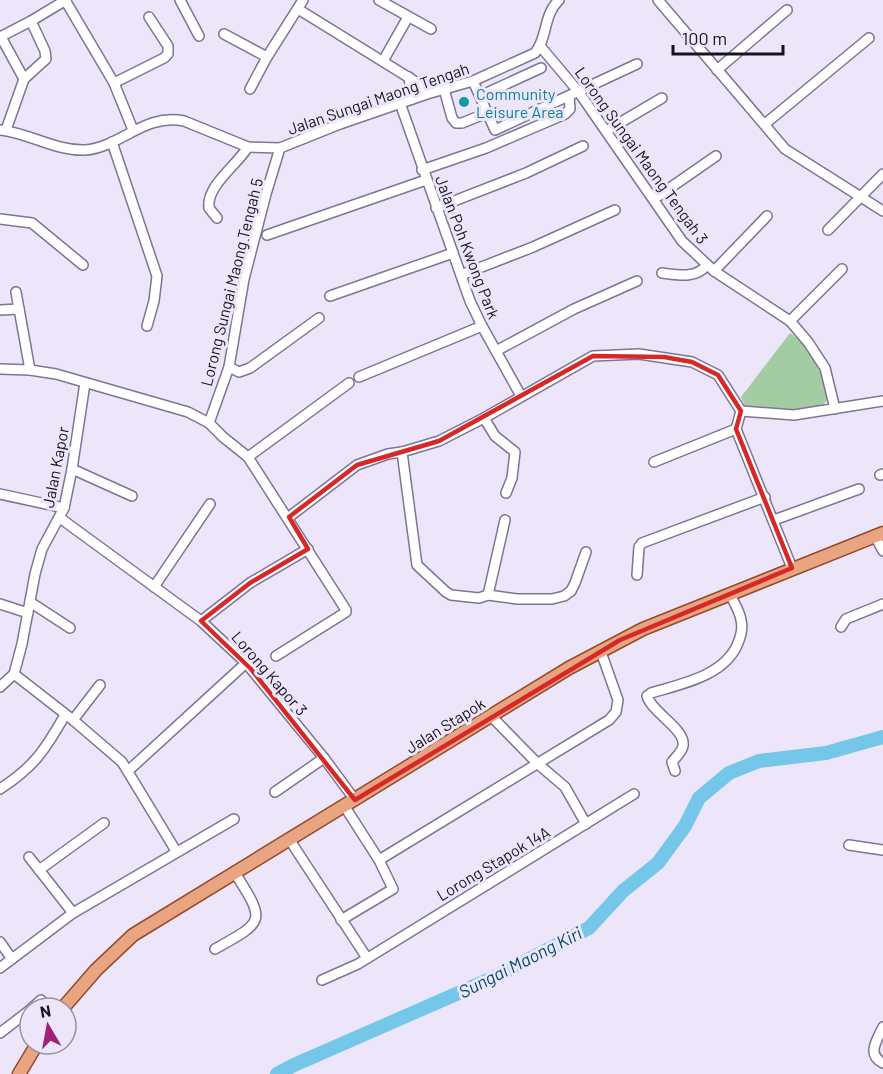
<svg xmlns="http://www.w3.org/2000/svg" width="883" height="1074" viewBox="0 0 883 1074" font-family="Barlow,sans-serif">
<style>
.green{fill:#a3cca2}
.lines{fill:none;stroke-linecap:round;stroke-linejoin:round}
.river{stroke:#75c7ea;stroke-width:14}
.minor-casing{stroke:#7e7493;stroke-width:12}
.major-casing{stroke:#964b28;stroke-width:15}
.minor{stroke:#fff;stroke-width:9}
.major{stroke:#e9a581;stroke-width:12}
.marked{fill:none;stroke:#d62828;stroke-width:4.5;stroke-linejoin:round}
.culture-dot{fill:#0f9aa8;stroke:#ede6fb;stroke-width:2}
.labels{text-anchor:middle;dominant-baseline:central;stroke-width:6;stroke-linejoin:round;paint-order:stroke}
.culture-label{font-size:16px;fill:#0d838f;stroke:#ede6fb;text-anchor:start}
.street-label{font-size:16px;fill:#17131e;stroke:#ede6fb}
.water-label{font-size:18px;font-style:italic;fill:#034d65;stroke:#ede6fb}
</style>
<rect width="100%" height="100%" fill="#ede6fb"/>
<path class="green" d="M 790,333 C 815,352 820,369 828,399 L 819,409 L 793,413 L 746,408 L 741,397 Z"/>
<g class="lines">
<path class="river" d="M 277,1074 L 294,1065 L 495,977 L 589,928 L 623,891 L 658,863 L 685,826 L 699,798 L 729,773 L 759,761 L 826,753 L 883,737"/>
<defs>
<g id="minor">
<path d="M 65,0 L 114,83 L 133,130"/>
<path d="M 180,0 L 199,36"/>
<path d="M 379,0 L 431,29"/>
<path d="M 658,0 L 785,149 L 883,211"/>
<path d="M 298,9 L 416,82 L 427,94"/>
<path d="M 224,34 L 267,57"/>
<path d="M 0,37 L 31,21 L 66,0"/>
<path d="M 1,37 L 24,79"/>
<path d="M 540,46 L 578,91 L 682,241 L 714,271 L 790,321 L 808,342 L 825,368 L 835,409"/>
<path d="M 383,61 L 408,17"/>
<path d="M 717,70 L 787,10"/>
<path d="M 409,77 L 412,99"/>
<path d="M 473,81 L 495,130 L 637,64"/>
<path d="M 114,83 L 164,58 L 168,54 L 168,46 L 149,17"/>
<path d="M 250,89 L 267,57 L 303,0"/>
<path d="M 444,89 L 452,118 L 456,123 L 462,123 L 487,113"/>
<path d="M 480,96 L 541,68"/>
<path d="M 400,103 L 470,301 L 482,326 L 521,396"/>
<path d="M 765,124 L 869,38"/>
<path d="M 0,130 C 29,133 55,151 85,150 C 121,147 144,113 184,121 L 248,147 L 280,148 L 340,124 L 427,94 L 473,81 L 535,53 C 548,37 543,15 559,0"/>
<path d="M 6,130 L 24,79 L 46,59 L 45,51 L 31,21"/>
<path d="M 606,131 L 662,98"/>
<path d="M 112,142 L 157,276 L 154,301 L 147,326"/>
<path d="M 422,170 L 486,148 L 565,114 L 570,109 L 569,96"/>
<path d="M 654,199 L 716,156"/>
<path d="M 436,208 L 526,173 L 583,146"/>
<path d="M 217,218 L 209,208 C 206,186 237,165 248,147"/>
<path d="M 0,219 L 32,223 L 83,265"/>
<path d="M 828,230 L 883,174"/>
<path d="M 267,235 L 426,180"/>
<path d="M 714,271 L 767,216"/>
<path d="M 662,273 C 678,275 696,279 707,265"/>
<path d="M 461,275 L 533,247 L 615,210"/>
<path d="M 16,292 L 30,370"/>
<path d="M 330,296 L 453,253"/>
<path d="M 0,310 L 19,309"/>
<path d="M 790,321 L 842,269"/>
<path d="M 496,351 L 574,309 L 637,281"/>
<path d="M 229,367 L 239,372 L 250,368 L 319,318"/>
<path d="M 0,369 L 30,370 L 56,374 L 188,412 L 209,423 L 223,437 L 248,457 L 346,610 L 346,612 L 276,656"/>
<path d="M 359,377 L 482,326"/>
<path d="M 741,411 L 736,429 L 792,568"/>
<path d="M 741,411 L 794,415 L 883,401"/>
<path d="M 484,418 L 495,436 L 515,452 L 512,478 L 506,493"/>
<path d="M 209,423 L 229,367 L 244,279 L 266,194 L 280,148"/>
<path d="M 402,452 L 417,565 L 446,592 L 451,595 L 479,598 L 488,595 L 517,599 L 552,599 L 564,596 L 571,591 L 575,583 L 586,552"/>
<path d="M 248,457 L 349,383"/>
<path d="M 654,462 L 736,429"/>
<path d="M 72,469 L 132,496"/>
<path d="M 880,475 L 883,474"/>
<path d="M 0,494 L 64,508"/>
<path d="M 289,517 L 357,465 L 388,454 L 402,452 L 439,441 L 484,418 L 593,356 L 639,354 L 692,362 L 718,375 L 741,411"/>
<path d="M 60,518 L 201,621 L 246,663 L 324,758 L 355,800"/>
<path d="M 774,520 L 859,489"/>
<path d="M 875,536 L 883,551"/>
<path d="M 637,575 L 639,547 L 642,543 L 765,497"/>
<path d="M 154,587 L 210,504"/>
<path d="M 488,595 L 505,520"/>
<path d="M 30,602 L 70,628"/>
<path d="M 0,604 L 28,613"/>
<path d="M 201,621 L 250,583 L 308,549"/>
<path d="M 841,627 L 846,619 L 883,604"/>
<path d="M 14,674 L 73,720 L 122,762 L 176,851"/>
<path d="M 0,687 L 14,674 L 22,644 L 35,574 L 42,549 L 64,508 L 72,469 L 85,383"/>
<path d="M 491,716 L 538,764 L 565,787 L 586,824"/>
<path d="M 73,720 L 100,685"/>
<path d="M 128,771 L 246,663"/>
<path d="M 675,771 L 672,762 C 675,758 682,752 683,746 C 686,729 652,713 647,696 L 651,693 C 681,684 725,676 738,643 C 741,636 743,628 741,620 C 740,612 734,603 730,594"/>
<path d="M 0,789 C 34,767 45,750 65,715"/>
<path d="M 275,792 L 324,758"/>
<path d="M 289,839 L 367,958"/>
<path d="M 849,845 L 883,850"/>
<path d="M 29,857 L 73,913"/>
<path d="M 379,860 L 609,720 L 616,712 L 618,700 L 601,652"/>
<path d="M 39,870 L 104,823"/>
<path d="M 341,920 L 393,889 L 379,860 L 345,807"/>
<path d="M 0,942 L 12,959"/>
<path d="M 215,949 C 265,921 266,922 235,873"/>
<path d="M 0,968 L 73,913 L 234,819"/>
<path d="M 322,980 L 358,964 L 634,794"/>
<path d="M 32,1008 L 41,1000"/>
<path d="M 883,1027 C 877,1040 866,1055 883,1063"/>
<path d="M 0,1033 L 30,1010"/>
</g>
<g id="major">
<path d="M 63,1008 L 96,970 L 133,935 L 569,668 L 643,629 L 883,533"/>
<path d="M 19,1074 L 37,1044"/>
</g>
</defs>
<use href="#minor" class="minor-casing"/>
<use href="#major" class="major-casing"/>
<use href="#minor" class="minor"/>
<use href="#major" class="major"/>
</g>
<path class="marked" d="M 593,356 L 664,357 L 692,362 L 718,375 L 741,411 L 736,429 L 792,568 L 620,640 L 355,800 L 251,669 L 201,621 L 250,583 L 308,549 L 289,517 L 357,465 L 439,441 Z"/>
<circle class="culture-dot" cx="464" cy="102" r="6"/>
<g class="labels">
<g class="culture-label">
<text x="476" y="93">Community<tspan x="476" dy="18">Leisure Area</tspan></text>
</g>
<g class="street-label">
<text transform="translate(378 98) rotate(-19)">Jalan Sungai Maong Tengah</text>
<text transform="translate(642 155) rotate(54)">Lorong Sungai Maong Tengah 3</text>
<text transform="translate(468 247) rotate(69)">Jalan Poh Kwong Park</text>
<text transform="translate(231 282) rotate(-76)">Lorong Sungai Maong Tengah 5</text>
<text transform="translate(55 467) rotate(-79)">Jalan Kapor</text>
<text transform="translate(270 673) rotate(49)">Lorong Kapor 3</text>
<text transform="translate(445 725) rotate(-32)">Jalan Stapok</text>
<text transform="translate(493 863) rotate(-31)">Lorong Stapok 14A</text>
</g>
<g class="water-label">
<text transform="translate(520 962) rotate(-27)">Sungai Maong Kiri</text>
</g>
</g>
<g transform="translate(48 1026) rotate(350)"><circle r="28" fill="#ede6fb" stroke="#9792a3" stroke-width="1.5"/>
<path d="M0-4.5L10 22L0 15L-10 22Z" fill="#9e2176"/>
<text y="-9" font-size="16" font-weight="bold" text-anchor="middle" fill="#17131e">N</text>
</g>
<path d="M673 45v9h110v-9" fill="none" stroke="#17131e" stroke-width="3"/>
<text x="682" y="45" font-size="18" fill="#17131e" stroke="#ede6fb" stroke-width="4.5" paint-order="stroke">100 m</text>
</svg>
